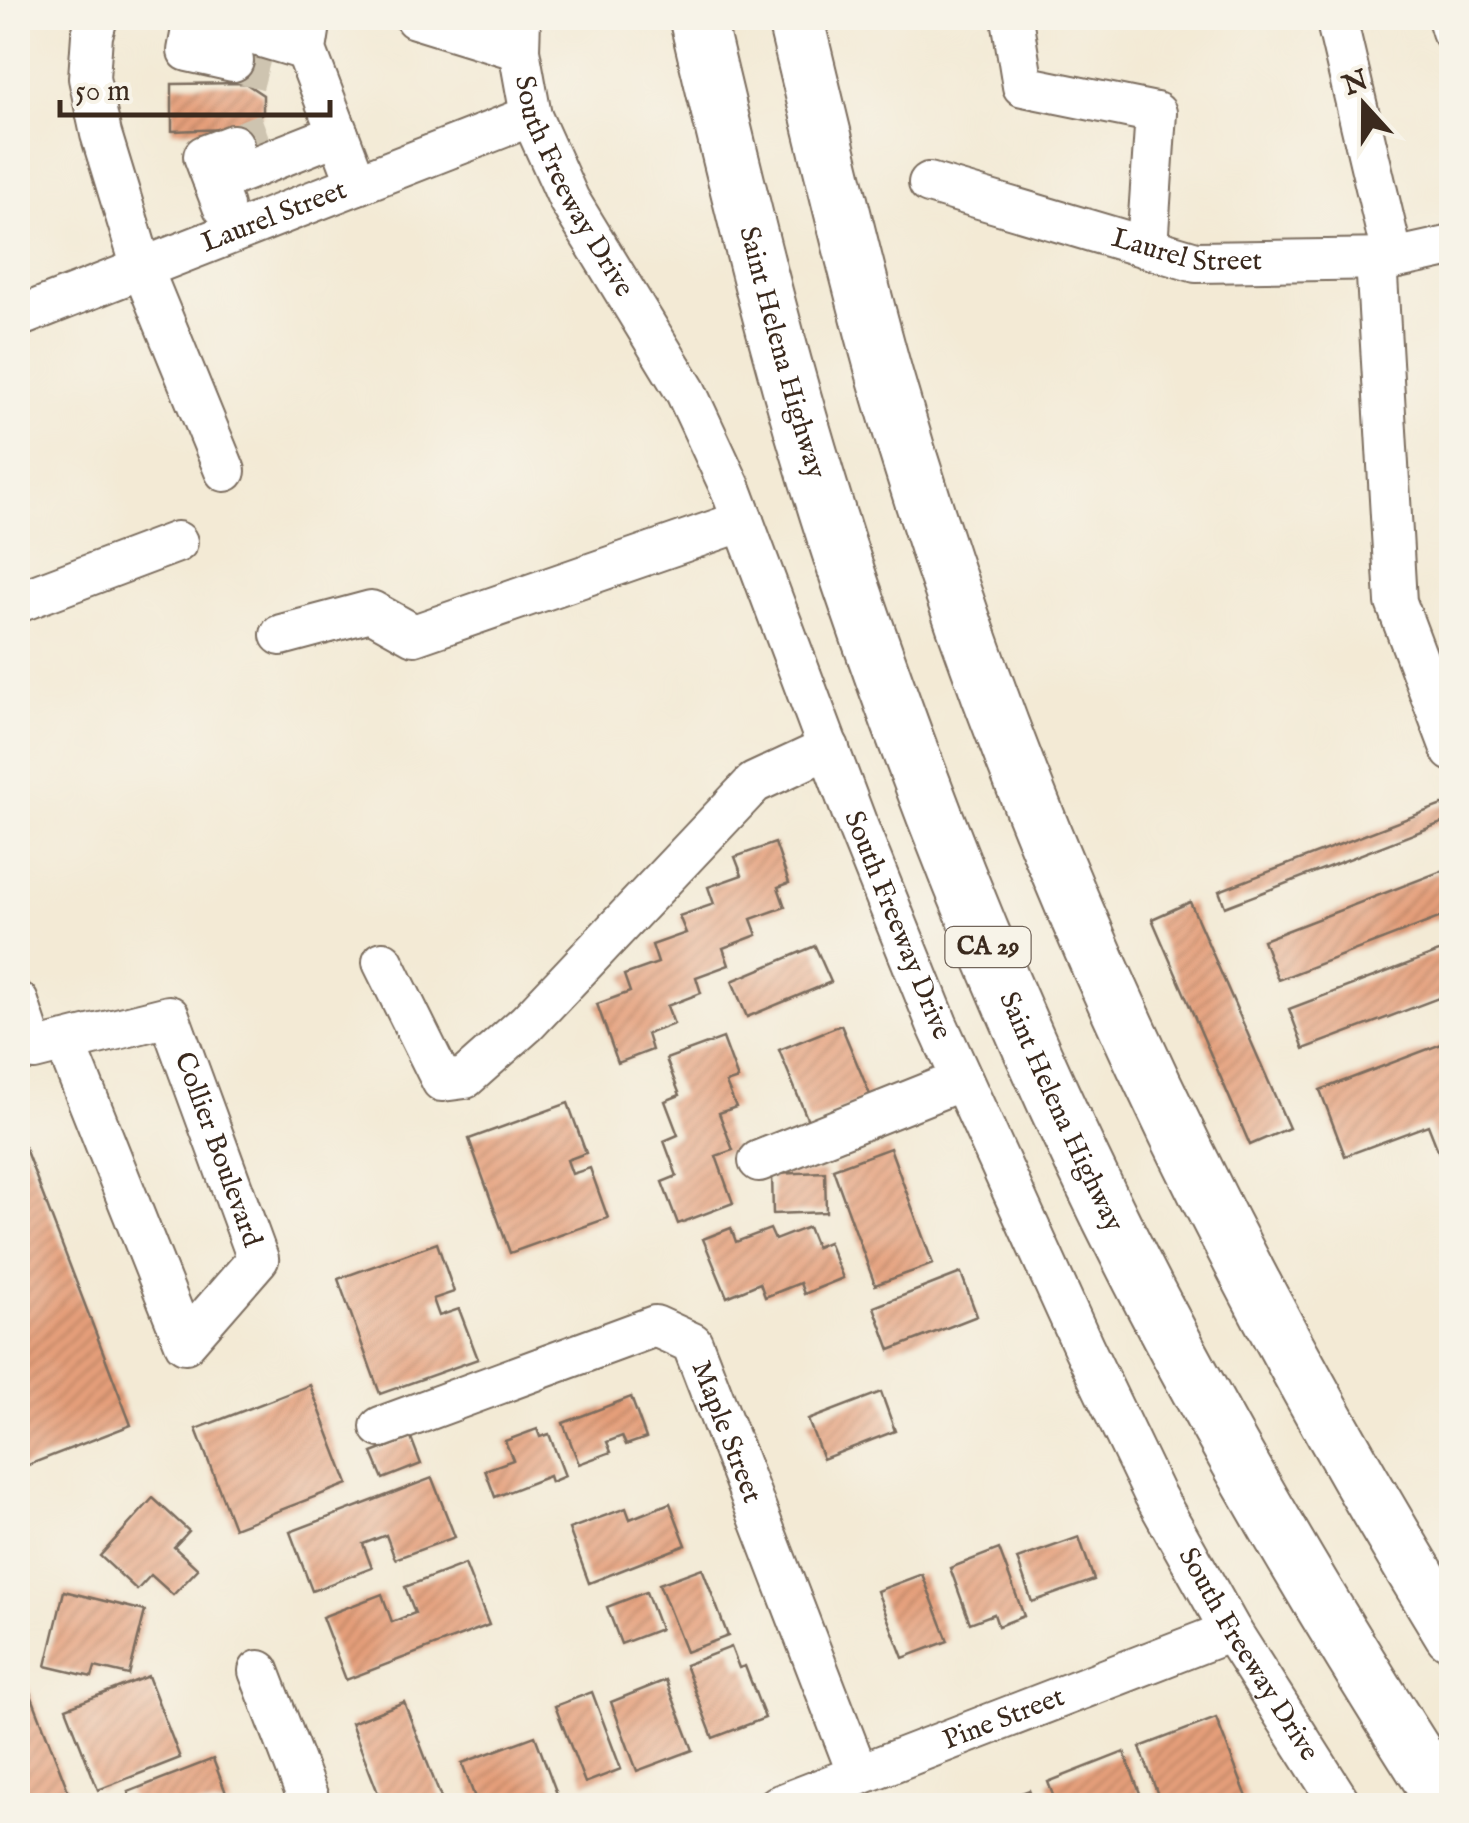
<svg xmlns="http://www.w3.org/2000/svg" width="1469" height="1823" viewBox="0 0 1469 1823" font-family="'IM FELL English',serif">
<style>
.building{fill:url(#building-hatch)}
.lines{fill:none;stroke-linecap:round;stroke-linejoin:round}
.minor-tunnel{stroke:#cec4b0;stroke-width:40;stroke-dasharray:40 20;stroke-linecap:butt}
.minor-casing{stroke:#7b6d5e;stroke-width:44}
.highway-casing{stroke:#7b6d5e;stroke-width:59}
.minor{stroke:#fff;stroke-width:40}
.highway{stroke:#fff;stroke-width:55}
.labels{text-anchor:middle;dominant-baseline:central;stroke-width:10;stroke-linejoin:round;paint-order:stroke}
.shield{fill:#f7f3e8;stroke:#73665b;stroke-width:2.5}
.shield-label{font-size:25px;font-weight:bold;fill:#3b2a1e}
.street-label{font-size:28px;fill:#3b2a1e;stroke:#f7f3e8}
</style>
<defs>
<pattern id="building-hatch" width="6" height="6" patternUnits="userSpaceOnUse" patternTransform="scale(2.5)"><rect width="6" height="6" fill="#e59f7a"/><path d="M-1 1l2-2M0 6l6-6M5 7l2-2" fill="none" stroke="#bb8263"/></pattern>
</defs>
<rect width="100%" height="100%" fill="#f7f3e8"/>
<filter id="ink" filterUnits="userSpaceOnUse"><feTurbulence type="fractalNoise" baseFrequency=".01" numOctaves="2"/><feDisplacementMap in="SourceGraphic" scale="20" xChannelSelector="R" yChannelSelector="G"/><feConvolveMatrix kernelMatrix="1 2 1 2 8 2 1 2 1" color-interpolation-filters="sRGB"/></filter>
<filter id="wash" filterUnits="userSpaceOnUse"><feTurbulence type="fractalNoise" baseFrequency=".0048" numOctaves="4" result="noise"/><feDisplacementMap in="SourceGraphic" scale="40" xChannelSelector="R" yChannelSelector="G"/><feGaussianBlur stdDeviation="2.25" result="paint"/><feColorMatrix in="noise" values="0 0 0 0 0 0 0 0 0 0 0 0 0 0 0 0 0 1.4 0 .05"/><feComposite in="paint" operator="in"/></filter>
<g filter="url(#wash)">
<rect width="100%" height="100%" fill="#f3ead5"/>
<g id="blocks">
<g class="building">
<path d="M 245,83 L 263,95 L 263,112 L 255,119 L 227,129 L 172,131 L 172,84 Z"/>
<path d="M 1452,801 L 1452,819 L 1225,907 L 1219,891 Z"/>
<path d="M 775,843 L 789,883 L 778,887 L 785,907 L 751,919 L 757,935 L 723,948 L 729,965 L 696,977 L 701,993 L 667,1006 L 674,1024 L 647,1034 L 652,1050 L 618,1063 L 597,1004 L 630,992 L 624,975 L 658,963 L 652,945 L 686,933 L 679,916 L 714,904 L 708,887 L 742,875 L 735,857 Z"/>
<path d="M 1452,867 L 1452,913 L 1278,980 L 1263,940 Z"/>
<path d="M 1190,902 L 1289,1128 L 1250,1145 L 1152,919 Z"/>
<path d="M 815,946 L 831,982 L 747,1017 L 732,981 Z"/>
<path d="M 1452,947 L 1452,993 L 1304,1049 L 1289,1009 Z"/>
<path d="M 841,1025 L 871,1097 L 809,1123 L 779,1050 Z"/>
<path d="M 723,1038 L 738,1079 L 726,1083 L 736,1107 L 719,1113 L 733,1150 L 716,1156 L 733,1203 L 678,1224 L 662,1182 L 677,1176 L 664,1141 L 678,1135 L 665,1101 L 680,1095 L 666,1059 Z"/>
<path d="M 1452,1040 L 1452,1186 L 1428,1125 L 1345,1156 L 1320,1090 Z"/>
<path d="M 568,1103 L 586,1153 L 567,1160 L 572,1174 L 590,1168 L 608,1218 L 510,1253 L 469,1139 Z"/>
<path d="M 18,1130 L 131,1425 L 18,1469 Z"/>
<path d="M 890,1148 L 933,1264 L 875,1285 L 833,1169 Z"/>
<path d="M 825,1172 L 826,1212 L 773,1214 L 772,1174 Z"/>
<path d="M 808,1227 L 816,1247 L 828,1242 L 843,1278 L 804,1294 L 800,1283 L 765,1297 L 760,1283 L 727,1297 L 703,1239 L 731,1228 L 736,1242 L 770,1229 L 775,1240 Z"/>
<path d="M 437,1243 L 454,1292 L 433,1299 L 439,1316 L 459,1309 L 478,1359 L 380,1394 L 338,1279 Z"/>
<path d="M 961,1273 L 977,1316 L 890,1350 L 874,1307 Z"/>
<path d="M 310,1385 L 348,1484 L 234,1528 L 196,1429 Z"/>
<path d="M 881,1392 L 895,1431 L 823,1459 L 808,1420 Z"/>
<path d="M 631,1397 L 646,1438 L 626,1445 L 622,1436 L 607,1442 L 611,1452 L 579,1464 L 563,1423 Z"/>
<path d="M 537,1429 L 540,1437 L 549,1434 L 565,1476 L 551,1482 L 549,1476 L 495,1497 L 485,1470 L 513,1460 L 505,1441 Z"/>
<path d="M 411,1438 L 421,1464 L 383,1479 L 372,1453 Z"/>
<path d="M 432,1478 L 455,1537 L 395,1559 L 386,1535 L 363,1544 L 372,1568 L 312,1591 L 290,1532 Z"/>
<path d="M 153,1498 L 189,1531 L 174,1547 L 198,1569 L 173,1595 L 151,1575 L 137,1590 L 100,1556 Z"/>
<path d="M 670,1503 L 686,1545 L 589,1583 L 569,1529 L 626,1508 L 630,1519 Z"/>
<path d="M 1079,1537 L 1094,1580 L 1032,1602 L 1017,1559 Z"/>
<path d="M 999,1549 L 1024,1616 L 998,1626 L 994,1614 L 970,1623 L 950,1568 Z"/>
<path d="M 465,1564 L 489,1625 L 346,1680 L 322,1617 L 382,1594 L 392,1622 L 415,1613 L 405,1587 Z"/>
<path d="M 702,1568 L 728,1636 L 686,1652 L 659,1584 Z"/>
<path d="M 922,1574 L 948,1641 L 903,1658 L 877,1591 Z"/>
<path d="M 64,1591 L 145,1611 L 129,1675 L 95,1667 L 92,1677 L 46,1666 Z"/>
<path d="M 646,1592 L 660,1629 L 621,1644 L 607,1607 Z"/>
<path d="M 731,1647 L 739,1668 L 745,1666 L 765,1718 L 713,1738 L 685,1665 Z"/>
<path d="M 18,1661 L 74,1806 L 31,1806 L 18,1772 Z"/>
<path d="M 148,1676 L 180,1758 L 98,1790 L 66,1708 Z"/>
<path d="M 666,1680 L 693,1750 L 637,1771 L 611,1702 Z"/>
<path d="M 592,1692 L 621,1769 L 585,1783 L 555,1706 Z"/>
<path d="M 404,1702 L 444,1806 L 383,1806 L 351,1723 Z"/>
<path d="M 1216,1718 L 1247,1797 L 1225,1806 L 1162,1806 L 1140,1747 Z"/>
<path d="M 535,1736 L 557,1794 L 526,1806 L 478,1806 L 462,1763 Z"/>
<path d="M 1124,1752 L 1145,1806 L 1057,1806 L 1048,1782 Z"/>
<path d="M 213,1759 L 231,1806 L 134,1806 L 128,1792 Z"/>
<path d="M 1029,1790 L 1035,1806 L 989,1806 L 989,1805 Z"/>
</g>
</g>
</g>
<g filter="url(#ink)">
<use href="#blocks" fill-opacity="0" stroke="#7b6d5e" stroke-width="2.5"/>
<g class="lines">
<g class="minor-tunnel">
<path d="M 233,61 L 268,70"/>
<path d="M 233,145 L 267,132"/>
</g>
<defs>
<g id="minor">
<path d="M 97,18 L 92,35 L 89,78 L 101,134 L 142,268 L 225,471"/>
<path d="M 194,18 L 188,51 L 233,61"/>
<path d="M 197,18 L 306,50"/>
<path d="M 311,18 L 306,50 L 357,184"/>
<path d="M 415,18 L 519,50"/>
<path id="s1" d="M 520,18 L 519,50 L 531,116 L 569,200 L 686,392 L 731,489 L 857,825 L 937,1024 L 1083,1346 L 1154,1494 L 1231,1631 L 1342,1806"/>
<path d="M 1012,18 L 1023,86 L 1156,113 L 1147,247"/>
<path d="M 1336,18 L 1393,259"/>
<path d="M 1448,18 L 1452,31"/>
<path d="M 214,183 L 338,134"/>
<path id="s2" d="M 929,183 L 1196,262 L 1393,259 L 1452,246"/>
<path d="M 223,206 L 204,156 L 233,145"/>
<path d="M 1376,259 L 1396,602 L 1452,751"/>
<path id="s3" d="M 18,317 L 531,116"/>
<path d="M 18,602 L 177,542"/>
<path d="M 281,635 L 371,611 L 414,635 L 743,521"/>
<path d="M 383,962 L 442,1081 L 465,1078 L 527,1023 L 754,783 L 829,748"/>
<path id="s4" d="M 18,1002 L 34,1050 L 169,1016 L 258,1259 L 185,1343 L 65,1042"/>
<path d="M 759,1161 L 962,1080"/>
<path id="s5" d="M 381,1427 L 655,1326 L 692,1343 L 858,1774"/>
<path d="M 259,1671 L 311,1806"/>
<path id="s6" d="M 778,1806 L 1231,1631"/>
</g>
<g id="highway">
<path id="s7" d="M 697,18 C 742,208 788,399 851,585 C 935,832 1034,1075 1155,1307 C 1244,1478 1343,1643 1448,1806"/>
<path d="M 795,18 C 824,137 852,258 885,376 C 1012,821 1210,1240 1452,1633"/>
</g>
</defs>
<use href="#minor" class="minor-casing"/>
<use href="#highway" class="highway-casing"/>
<use href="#minor" class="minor"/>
<use href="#highway" class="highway"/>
</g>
</g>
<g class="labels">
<rect class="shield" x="945.5" y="927" width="85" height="40" rx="8"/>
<g class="shield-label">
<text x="988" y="947">CA 29</text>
</g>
<g class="street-label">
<text stroke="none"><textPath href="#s1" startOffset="180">South Freeway Drive</textPath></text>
<text stroke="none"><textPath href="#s3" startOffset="275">Laurel Street</textPath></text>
<text stroke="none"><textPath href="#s2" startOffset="268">Laurel Street</textPath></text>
<text stroke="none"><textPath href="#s7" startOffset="345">Saint Helena Highway</textPath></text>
<text stroke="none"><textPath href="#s1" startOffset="990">South Freeway Drive</textPath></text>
<text stroke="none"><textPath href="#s7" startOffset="1155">Saint Helena Highway</textPath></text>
<text stroke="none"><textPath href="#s4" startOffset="332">Collier Boulevard</textPath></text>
<text stroke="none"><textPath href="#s5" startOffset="428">Maple Street</textPath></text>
<text stroke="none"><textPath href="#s1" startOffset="1800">South Freeway Drive</textPath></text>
<text stroke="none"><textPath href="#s6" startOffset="242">Pine Street</textPath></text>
</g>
</g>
<rect width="1469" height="1823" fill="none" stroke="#f7f3e8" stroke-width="60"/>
<g transform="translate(1364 105) rotate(339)" stroke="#f7f3e8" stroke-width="8" paint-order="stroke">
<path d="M0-8L18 38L0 25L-18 38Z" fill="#3b2a1e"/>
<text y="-15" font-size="28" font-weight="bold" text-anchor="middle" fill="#3b2a1e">N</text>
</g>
<path d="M60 100v15h270v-15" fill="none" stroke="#3b2a1e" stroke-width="5"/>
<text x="75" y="100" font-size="30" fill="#3b2a1e" stroke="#f7f3e8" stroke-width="8" paint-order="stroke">50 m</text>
</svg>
